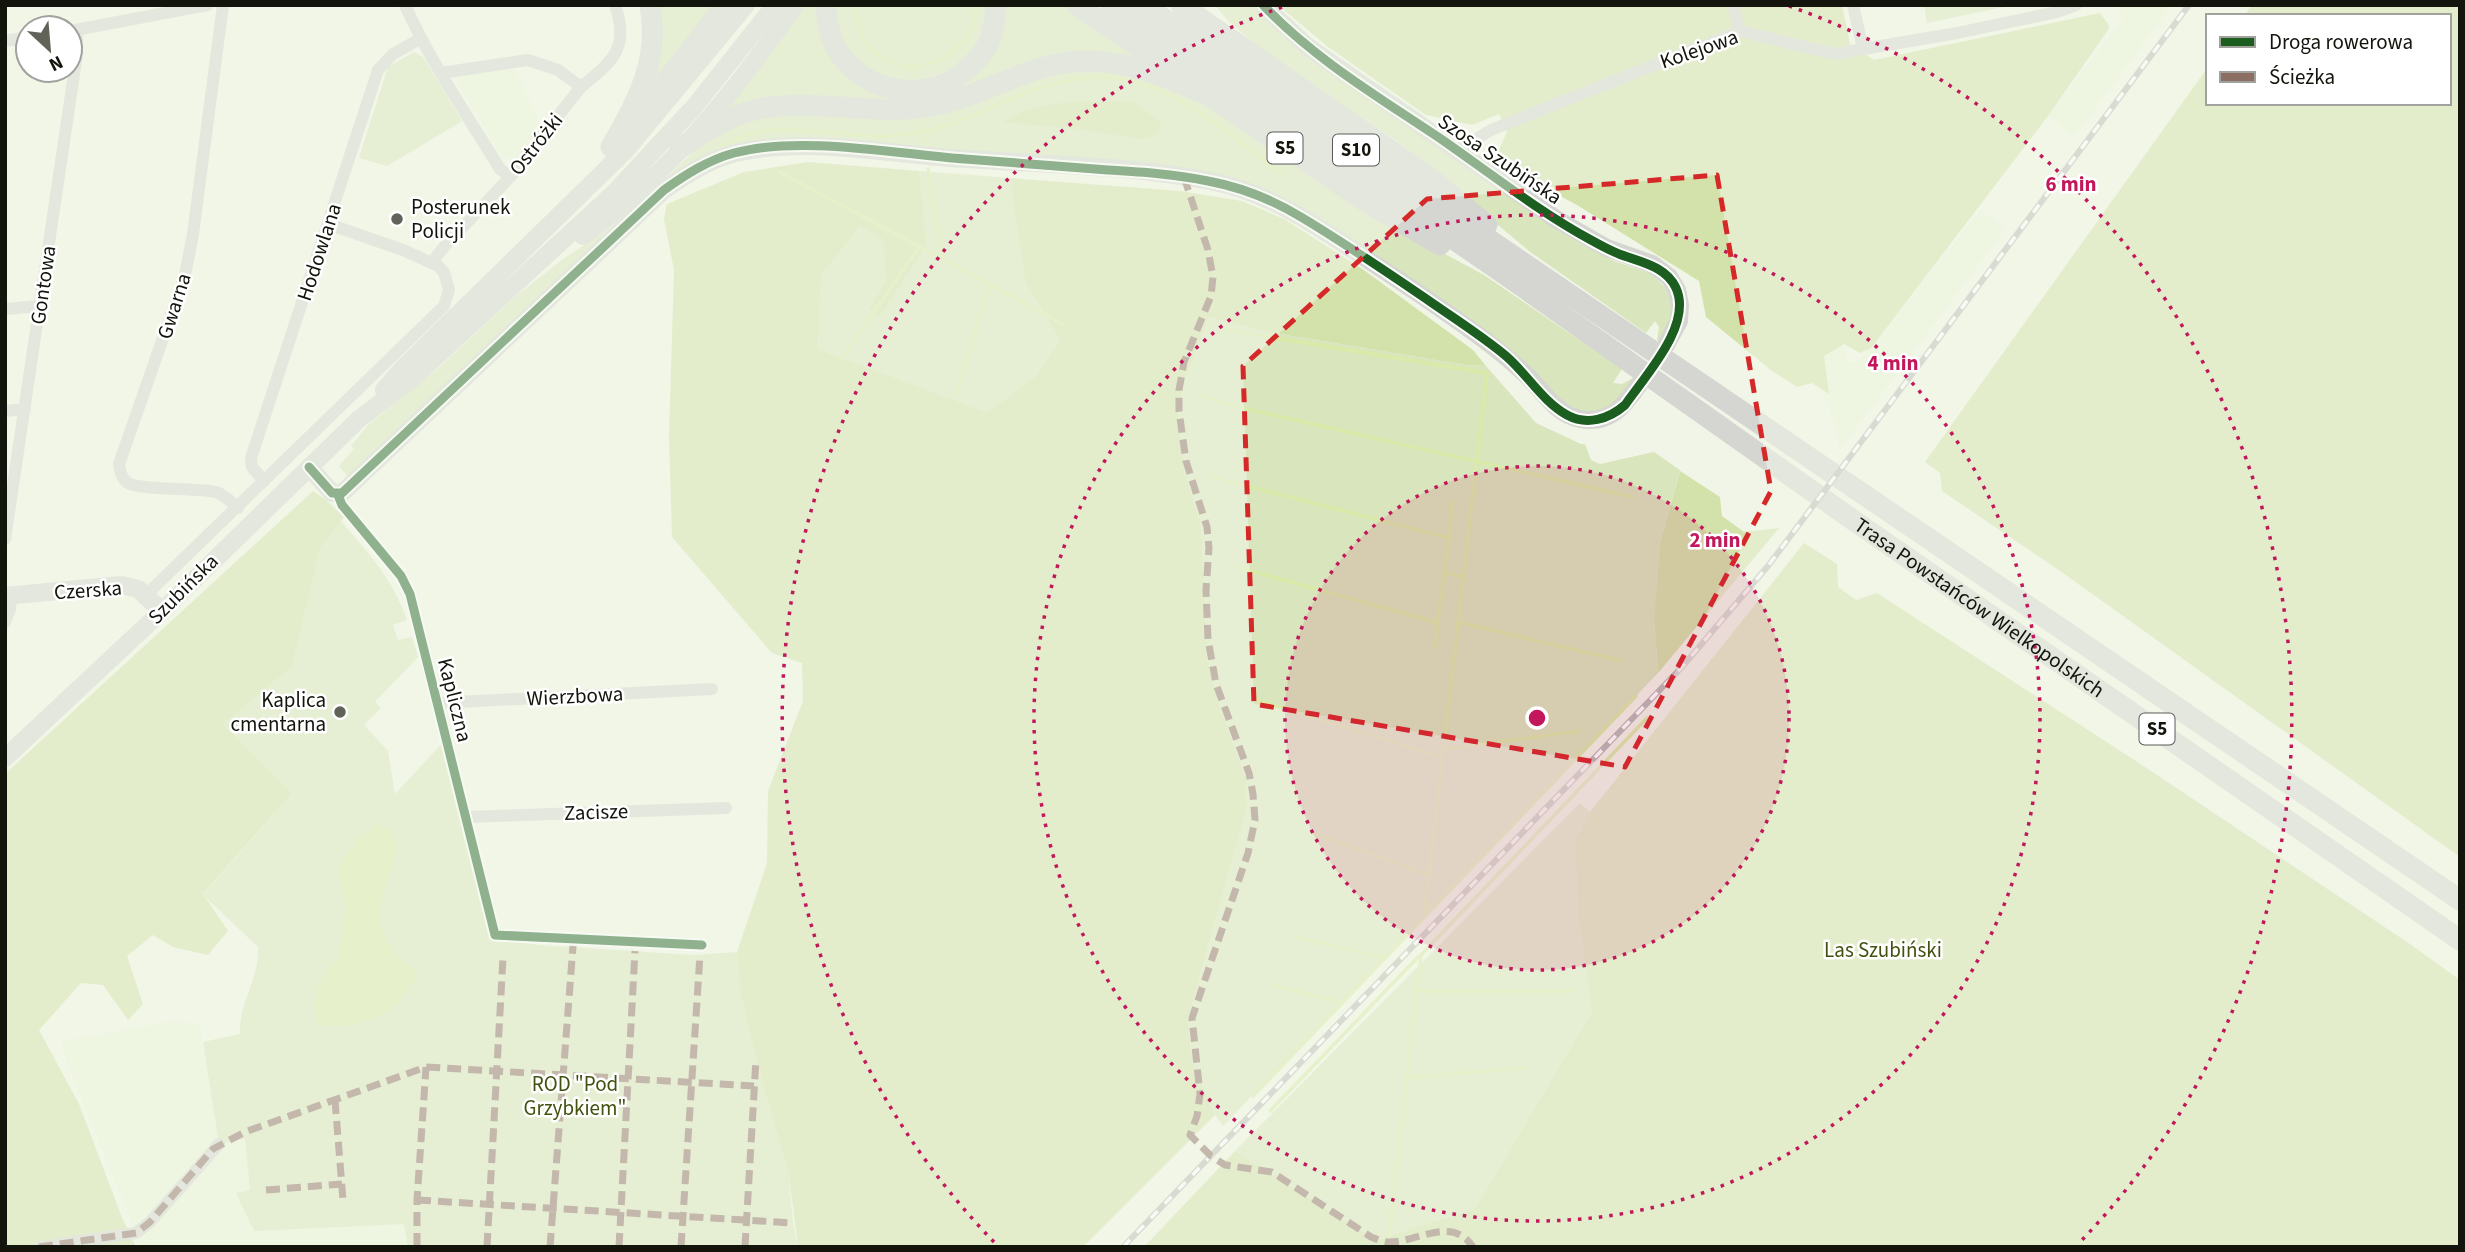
<svg xmlns="http://www.w3.org/2000/svg" width="2465" height="1252" viewBox="0 0 2465 1252" font-family="'Source Sans 3',sans-serif">
<style>
.built{fill:#ecf3da}
.green{fill:#d9e5bc}
.forest{fill:#d3e2aa}
.water{fill:#d9eba8}
.lines{fill:none;stroke-linecap:round;stroke-linejoin:round}
.stream{stroke:#d9eba8;stroke-width:3.5}
.street{stroke:#d5d6d1;stroke-width:12}
.secondary{stroke:#d5d6d1;stroke-width:18}
.highway{stroke:#d5d6d1;stroke-width:21}
.rail-casing{stroke:#b9bab7;stroke-width:6}
.rail{stroke:#fff;stroke-width:3.5;stroke-dasharray:10;stroke-linecap:butt}
.quiet{stroke:#8d6e63;stroke-width:7;stroke-dasharray:14 7;stroke-linecap:butt}
.cycleway-casing{stroke:#fff;stroke-width:13}
.cycleway{stroke:#1b5e20;stroke-width:9}
.marked{fill:none;stroke:#d62828;stroke-width:5;stroke-dasharray:14 9;stroke-linejoin:round}
.ring{fill:none;stroke:#c2185b;stroke-width:3.5;stroke-dasharray:3.5 7}
.poi-dot{fill:#616359;stroke:#fff;stroke-width:2.5}
.labels{text-anchor:middle;dominant-baseline:central;stroke-width:5;stroke-linejoin:round;paint-order:stroke}
.shield{fill:#fff;stroke:#5a5b56;stroke-width:2}
.shield-label{font-size:19px;font-weight:bold;fill:#13150d}
.street-label{font-size:21px;fill:#13150d;stroke:#fff}
.poi-label{font-size:21px;fill:#13150d;stroke:#fff;text-anchor:start}
.park-label{font-size:21px;fill:#43510f;stroke:#fff}
.centre{fill:#c2185b;stroke:#fff;stroke-width:3.5}
.ring-label{font-size:21px;text-anchor:middle;font-weight:bold;fill:#c2185b;stroke:#fff;stroke-width:5;stroke-linejoin:round;paint-order:stroke}
</style>
<rect width="100%" height="100%" fill="#f1f5e7"/>
<g class="built">
<path d="M 2116,5 L 2172,5 L 2075,136 L 2048,116 L 2124,17 Z"/>
<path d="M 515,68 L 540,125 L 516,159 L 503,158 L 457,83 L 457,75 Z"/>
<path d="M 1981,210 L 2005,229 L 1840,449 L 1835,425 L 1808,344 L 1837,326 L 1848,362 L 1859,362 Z"/>
<path d="M 171,1021 L 199,1024 L 219,1144 L 245,1138 L 250,1190 L 236,1193 L 254,1231 L 404,1224 L 408,1247 L 139,1247 L 136,1233 L 69,1067 L 61,1042 Z"/>
</g>
<g class="green">
<path d="M 658,5 L 716,5 L 651,89 Z"/>
<path d="M 803,5 L 820,5 L 861,82 L 959,85 L 1002,5 L 1064,5 L 1151,65 L 1123,59 L 955,95 L 710,120 Z"/>
<path d="M 832,5 L 989,5 L 987,26 L 966,63 L 913,85 L 871,75 L 841,43 Z"/>
<path d="M 1215,5 L 1256,5 L 1344,81 L 1580,243 L 1614,261 L 1650,273 L 1664,286 L 1671,298 L 1672,323 L 1659,341 L 1657,340 L 1659,327 L 1655,321 L 1646,333 L 1529,251 L 1404,146 L 1258,47 L 1228,21 Z"/>
<path d="M 1924,5 L 2013,5 L 1927,23 Z"/>
<path d="M 414,52 L 423,57 L 462,121 L 387,166 L 359,158 L 388,67 Z"/>
<path d="M 1090,70 L 1115,71 L 1195,97 L 1421,241 L 1484,275 L 1622,369 L 1613,383 L 1622,384 L 1633,378 L 1636,380 L 1612,407 L 1584,414 L 1557,398 L 1244,183 L 792,139 L 700,158 L 350,479 L 339,466 L 354,449 L 351,446 L 368,425 L 435,371 L 516,296 L 562,260 L 627,216 L 697,148 L 716,135 L 765,114 L 903,116 L 1026,81 L 1064,72 Z"/>
<path d="M 919,171 L 1010,178 L 1025,282 L 1060,340 L 1035,377 L 987,414 L 818,349 L 821,276 L 860,226 L 883,238 L 886,280 L 869,309 L 880,315 L 925,245 Z"/>
<path d="M 1209,317 L 1268,332 L 1466,365 L 1486,366 L 1536,423 L 1581,444 L 1585,444 L 1591,460 L 1600,464 L 1654,452 L 1680,470 L 1660,543 L 1654,617 L 1658,673 L 1223,1126 L 1215,1115 L 1192,1061 L 1188,1019 L 1247,807 L 1246,779 L 1217,699 L 1208,664 L 1201,526 L 1184,468 L 1178,412 L 1185,381 Z"/>
<path d="M 341,521 C 370,555 392,578 407,620 L 393,625 L 398,640 L 412,637 L 418,657 L 375,702 L 381,708 L 364,725 L 388,751 L 395,794 L 447,738 L 492,935 L 499,943 L 501,939 L 538,945 L 693,955 L 737,952 L 741,987 L 756,1059 L 789,1176 L 793,1223 L 798,1247 L 408,1247 L 404,1224 L 254,1231 L 236,1193 L 250,1190 L 245,1139 L 219,1144 L 203,1042 L 240,1034 C 238,1004 260,978 258,947 L 203,895 L 292,793 L 223,724 L 292,667 L 320,549 Z"/>
<path d="M 1580,803 L 1590,812 L 1575,839 L 1578,915 L 1592,1012 L 1475,1210 L 1376,1240 L 1235,1151 Z"/>
</g>
<g class="forest">
<path d="M 1278,5 L 1842,5 L 1850,44 L 1874,60 L 2100,13 L 2110,27 L 2048,116 L 1871,348 L 1860,353 L 1844,344 L 1824,356 L 1829,394 L 1812,383 L 1797,387 L 1772,371 L 1706,317 L 1699,281 L 1577,205 L 1494,161 L 1507,132 L 1499,114 L 1472,125 L 1426,115 L 1328,47 Z"/>
<path d="M 2252,5 L 2460,5 L 2460,857 L 2063,573 L 1942,491 L 1940,473 L 1925,462 L 2208,67 L 2208,103 L 2449,103 L 2449,16 L 2244,16 Z"/>
<path d="M 1100,101 L 1133,102 L 1160,121 L 1159,134 L 1141,139 L 1078,129 L 1003,122 C 1037,102 1062,103 1100,101 Z"/>
<path d="M 808,162 L 919,171 L 926,245 L 880,316 L 869,309 L 886,280 L 883,239 L 860,226 L 821,276 L 818,349 L 987,413 L 1035,377 L 1060,340 L 1025,282 L 1010,178 L 1180,191 L 1242,201 L 1284,219 L 1361,268 L 1473,350 L 1486,366 L 1466,365 L 1268,332 L 1209,317 L 1185,381 L 1178,412 L 1184,468 L 1201,526 L 1208,664 L 1217,699 L 1246,779 L 1247,807 L 1188,1019 L 1192,1061 L 1215,1115 L 1083,1247 L 798,1247 L 789,1176 L 756,1059 L 740,987 L 737,952 L 767,863 L 768,791 L 803,701 L 802,663 L 772,653 L 672,537 L 669,437 L 674,270 L 664,219 L 667,204 L 744,172 Z"/>
<path d="M 1680,471 L 1720,497 L 1722,516 L 1744,532 L 1779,528 L 1658,673 L 1654,617 L 1660,543 Z"/>
<path d="M 313,491 L 325,499 L 344,517 L 320,549 L 292,667 L 223,724 L 292,793 L 203,894 L 228,931 L 208,955 L 173,947 L 153,935 L 127,956 L 143,1004 L 128,1020 L 103,985 L 81,983 L 39,1030 L 79,1104 L 121,1215 L 136,1247 L 5,1247 L 5,774 Z"/>
<path d="M 1804,543 L 1837,564 L 1838,587 L 1856,600 L 1877,593 L 2142,765 L 2410,944 L 2460,980 L 2460,1247 L 1144,1247 L 1235,1151 L 1376,1240 L 1475,1209 L 1592,1012 L 1578,915 L 1575,839 L 1590,812 Z"/>
</g>
<path class="water" d="M 375,825 C 420,831 375,895 380,920 C 382,932 388,944 396,954 C 405,965 410,961 417,977 C 391,1019 367,1027 319,1026 L 313,1006 L 319,983 L 338,957 L 346,910 L 337,868 L 358,840 Z"/>
<g class="lines">
<g class="stream">
<path d="M 855,5 C 859,42 872,62 912,67 L 912,71"/>
<path d="M 912,67 C 949,62 972,43 977,5"/>
<path d="M 1337,90 L 1340,86"/>
<path d="M 921,125 L 925,147"/>
<path d="M 722,146 C 733,141 744,134 756,132 C 791,126 823,133 857,135 C 875,137 893,136 910,134 C 948,130 990,107 1026,93 C 1050,84 1078,77 1104,77 C 1168,79 1232,134 1279,173 L 1281,169"/>
<path d="M 928,169 L 943,259 L 1064,325"/>
<path d="M 779,172 L 943,259"/>
<path d="M 1227,330 L 1487,373 L 1425,909 L 1427,914"/>
<path d="M 840,361 L 919,247"/>
<path d="M 956,393 L 990,285"/>
<path d="M 1201,395 L 1225,404 L 1632,497"/>
<path d="M 1212,477 L 1449,538 L 1444,573"/>
<path d="M 1449,538 L 1452,503"/>
<path d="M 1234,566 L 1438,623 L 1444,573 L 1462,576"/>
<path d="M 1458,622 L 1622,661"/>
<path d="M 1435,646 L 1438,624"/>
<path d="M 1253,699 L 1442,757"/>
<path d="M 1444,749 L 1580,731"/>
<path d="M 1311,832 L 1429,875"/>
<path d="M 1292,936 L 1384,958"/>
<path d="M 1276,986 L 1341,1002"/>
<path d="M 1416,991 L 1573,991"/>
<path d="M 1408,1078 L 1528,1067"/>
<path d="M 1253,1096 L 1636,696"/>
<path d="M 1270,1111 L 1419,956"/>
<path d="M 1389,1237 L 1421,955 L 1647,718"/>
</g>
<g class="street">
<path d="M 223,5 L 193,234 L 185,275 L 119,464 C 120,471 121,478 128,483 C 139,490 197,488 216,492 C 225,495 231,502 238,508"/>
<path d="M 405,5 C 431,63 467,115 500,169 L 510,177"/>
<path d="M 1733,5 L 1740,31"/>
<path d="M 1853,5 L 1863,49"/>
<path d="M 70,31 L 207,5"/>
<path d="M 5,41 L 28,37"/>
<path d="M 581,87 C 613,61 630,48 615,5"/>
<path d="M 1464,156 L 1478,138 L 1491,130 L 1740,31 L 1834,54 L 1957,33 L 2057,12 L 2076,5"/>
<path d="M 432,262 L 444,247 L 510,177 L 581,87 L 558,70 L 528,60 L 441,73"/>
<path d="M 5,309 L 40,306"/>
<path d="M 5,411 L 25,409"/>
<path d="M 264,481 L 252,467 L 251,458 L 378,70 L 393,54 L 420,39"/>
<path d="M 338,495 L 342,505 L 401,576 L 410,594 L 495,935 L 702,945"/>
<path d="M 5,539 L 77,54 L 77,30"/>
<path d="M 146,595 L 444,306 L 449,290 L 444,272 L 438,266 L 403,250 L 328,224"/>
<path d="M 5,622 L 10,609 L 11,596"/>
<path d="M 438,703 L 712,689"/>
<path d="M 466,817 L 726,808"/>
<path d="M 39,1247 L 136,1233 L 150,1222 L 219,1144"/>
</g>
<g class="secondary">
<path d="M 1263,5 L 1308,47 L 1556,219 L 1607,248 L 1652,264 L 1669,277 L 1677,290 L 1680,305 L 1679,321 L 1666,345"/>
<path d="M 631,123 L 724,5"/>
<path d="M 583,236 C 668,176 736,90 795,5"/>
<path d="M 384,390 L 404,367 L 626,150 L 746,5"/>
<path d="M 309,467 L 332,493 L 342,493 L 664,190 C 686,175 710,159 736,153 C 807,137 881,153 952,158 C 1034,164 1125,165 1205,180 C 1238,186 1273,200 1301,217 C 1343,242 1383,270 1424,297 C 1458,321 1493,344 1523,372 C 1542,388 1554,414 1580,419 C 1610,425 1625,405 1640,383"/>
<path d="M 5,596 L 121,585 L 138,589 L 162,611"/>
<path d="M 5,758 L 162,611 L 359,419 L 413,378 L 615,192 L 694,107 L 775,5"/>
</g>
<g class="highway">
<path d="M 826,5 C 827,21 829,37 838,51 C 866,95 926,103 965,71 C 974,63 984,54 989,42 C 994,30 995,18 996,5"/>
<path d="M 1077,5 L 1366,202 L 1440,245"/>
<path id="s1" d="M 1111,5 L 1503,273 L 1853,520 L 2460,940"/>
<path d="M 1144,5 L 2460,900"/>
<path d="M 1181,5 L 1429,177 L 1487,225"/>
<path d="M 611,147 C 638,99 660,62 650,5"/>
<path d="M 680,148 C 700,135 719,122 741,114 C 801,93 868,118 931,106 C 984,97 1033,60 1088,61 C 1131,62 1167,77 1205,94"/>
</g>
<defs>
<path id="rail" d="M 1123,1247 L 1682,667 L 1768,566 L 2189,5"/>
</defs>
<use href="#rail" class="rail-casing"/>
<use href="#rail" class="rail"/>
<g class="quiet">
<path d="M 1184,177 L 1208,250 L 1213,277 L 1211,296 L 1184,362 L 1179,390 L 1179,411 L 1186,461 L 1207,527 L 1209,548 L 1206,590 L 1208,639 L 1216,684 L 1249,773 L 1253,794 L 1255,820 L 1248,853 L 1192,1018 L 1200,1094 L 1197,1116 L 1190,1135 L 1211,1156 L 1225,1165 L 1272,1172 L 1371,1237 C 1376,1239 1381,1241 1386,1242 C 1416,1244 1451,1214 1473,1247"/>
<path d="M 335,1100 L 343,1200"/>
<path d="M 266,1190 L 342,1184"/>
<path d="M 417,1200 L 793,1223"/>
<path d="M 39,1247 L 136,1233 L 150,1222 L 213,1149 L 245,1132 L 426,1067 L 754,1086"/>
<path d="M 417,1247 L 417,1200 L 426,1067"/>
<path d="M 487,1247 L 503,958"/>
<path d="M 550,1247 L 573,946"/>
<path d="M 619,1247 L 635,951"/>
<path d="M 681,1247 L 700,955"/>
<path d="M 745,1247 L 756,1059"/>
</g>
<defs>
<g id="cycleway">
<path d="M 309,467 L 332,493 L 342,493 L 664,190 C 685,175 708,160 734,153 C 801,135 896,154 965,159 C 1013,163 1060,166 1108,170 C 1141,172 1175,174 1208,181 C 1240,187 1273,200 1301,217 C 1343,242 1384,270 1425,298 C 1452,317 1481,335 1506,356 C 1527,374 1543,402 1567,415 C 1587,426 1609,419 1625,405 C 1645,376 1693,325 1676,288 C 1666,266 1640,262 1619,254 C 1609,250 1600,245 1591,240 C 1538,211 1490,173 1441,139 C 1380,98 1314,59 1263,5"/>
<path d="M 338,495 L 342,505 L 401,576 L 410,594 L 495,935 L 702,945"/>
</g>
</defs>
<use href="#cycleway" class="cycleway-casing"/>
<use href="#cycleway" class="cycleway"/>
</g>
<path d="M0 0H2465V1252H0ZM 1717,175 L 1771,491 L 1625,767 L 1254,704 L 1243,366 L 1427,199 Z" fill="#f1f5e7" fill-opacity=".55" fill-rule="evenodd"/>
<path class="marked" d="M 1717,175 L 1771,491 L 1625,767 L 1254,704 L 1243,366 L 1427,199 Z"/>
<circle cx="1537" cy="718" r="252" fill="#c2185b" fill-opacity=".12"/>
<g class="ring">
<circle cx="1537" cy="718" r="252"/>
<circle cx="1537" cy="718" r="503"/>
<path d="M994 1242A755 755 0 0 1 1285 6M1789 6A755 755 0 0 1 2080 1242"/>
</g>
<g class="poi-dot">
<circle cx="397" cy="219" r="7"/>
<circle cx="340" cy="712" r="7"/>
</g>
<g class="labels">
<g class="shield">
<rect x="1267.5" y="132.5" width="35" height="31" rx="5"/>
<rect x="1333" y="134.5" width="46" height="31" rx="5"/>
<rect x="2139.5" y="713.5" width="35" height="31" rx="5"/>
</g>
<g class="shield-label">
<text x="1285" y="148">S5</text>
<text x="1356" y="150">S10</text>
<text x="2157" y="729">S5</text>
</g>
<g class="street-label">
<text transform="translate(1699 49) rotate(-19)">Kolejowa</text>
<text transform="translate(536 144) rotate(-52)">Ostróżki</text>
<text transform="translate(1500 159) rotate(34)">Szosa Szubińska</text>
<text transform="translate(319 252) rotate(-72)">Hodowlana</text>
<text transform="translate(43 285) rotate(-82)">Gontowa</text>
<text transform="translate(174 306) rotate(-72)">Gwarna</text>
<text transform="translate(183 589) rotate(-45)">Szubińska</text>
<text transform="translate(88 590) rotate(-4)">Czerska</text>
<text stroke="none"><textPath href="#s1" startOffset="1057">Trasa Powstańców Wielkopolskich</textPath></text>
<text transform="translate(575 696) rotate(-3)">Wierzbowa</text>
<text transform="translate(455 700) rotate(76)">Kapliczna</text>
<text transform="translate(596 812) rotate(-2)">Zacisze</text>
</g>
<g class="poi-label">
<text x="411" y="207">Posterunek<tspan x="411" dy="24">Policji</tspan></text>
<text x="326" y="700" text-anchor="end">Kaplica<tspan x="326" dy="24">cmentarna</tspan></text>
</g>
<g class="park-label">
<text x="1883" y="950">Las Szubiński</text>
<text x="575" y="1084">ROD "Pod<tspan x="575" dy="24">Grzybkiem"</tspan></text>
</g>
</g>
<circle cx="1537" cy="718" r="10" class="centre"/>
<g class="ring-label">
<text x="2071" y="191">6 min</text>
<text x="1893" y="370">4 min</text>
<text x="1715" y="547">2 min</text>
</g>
<rect width="2465" height="1252" fill="none" stroke="#13150d" stroke-width="14"/>
<rect x="2206" y="14" width="245" height="91" fill="#ffffff" stroke="#a1a19e" stroke-width="2"/>
<rect x="2220" y="37" width="35" height="10" fill="#1b5e20" stroke="#a1a19e" stroke-width="2"/>
<text x="2269" y="49" font-size="21" fill="#13150d">Droga rowerowa</text>
<rect x="2220" y="72" width="35" height="10" fill="#8d6e63" stroke="#a1a19e" stroke-width="2"/>
<text x="2269" y="84" font-size="21" fill="#13150d">Ścieżka</text>
<g transform="translate(49 49) rotate(154)"><circle r="33" fill="#ffffff" stroke="#a1a19e" stroke-width="2"/>
<path d="M0-5L12 26L0 18L-12 26Z" fill="#616359"/>
<text y="-10" font-size="19" font-weight="bold" text-anchor="middle" fill="#13150d">N</text>
</g>
</svg>
